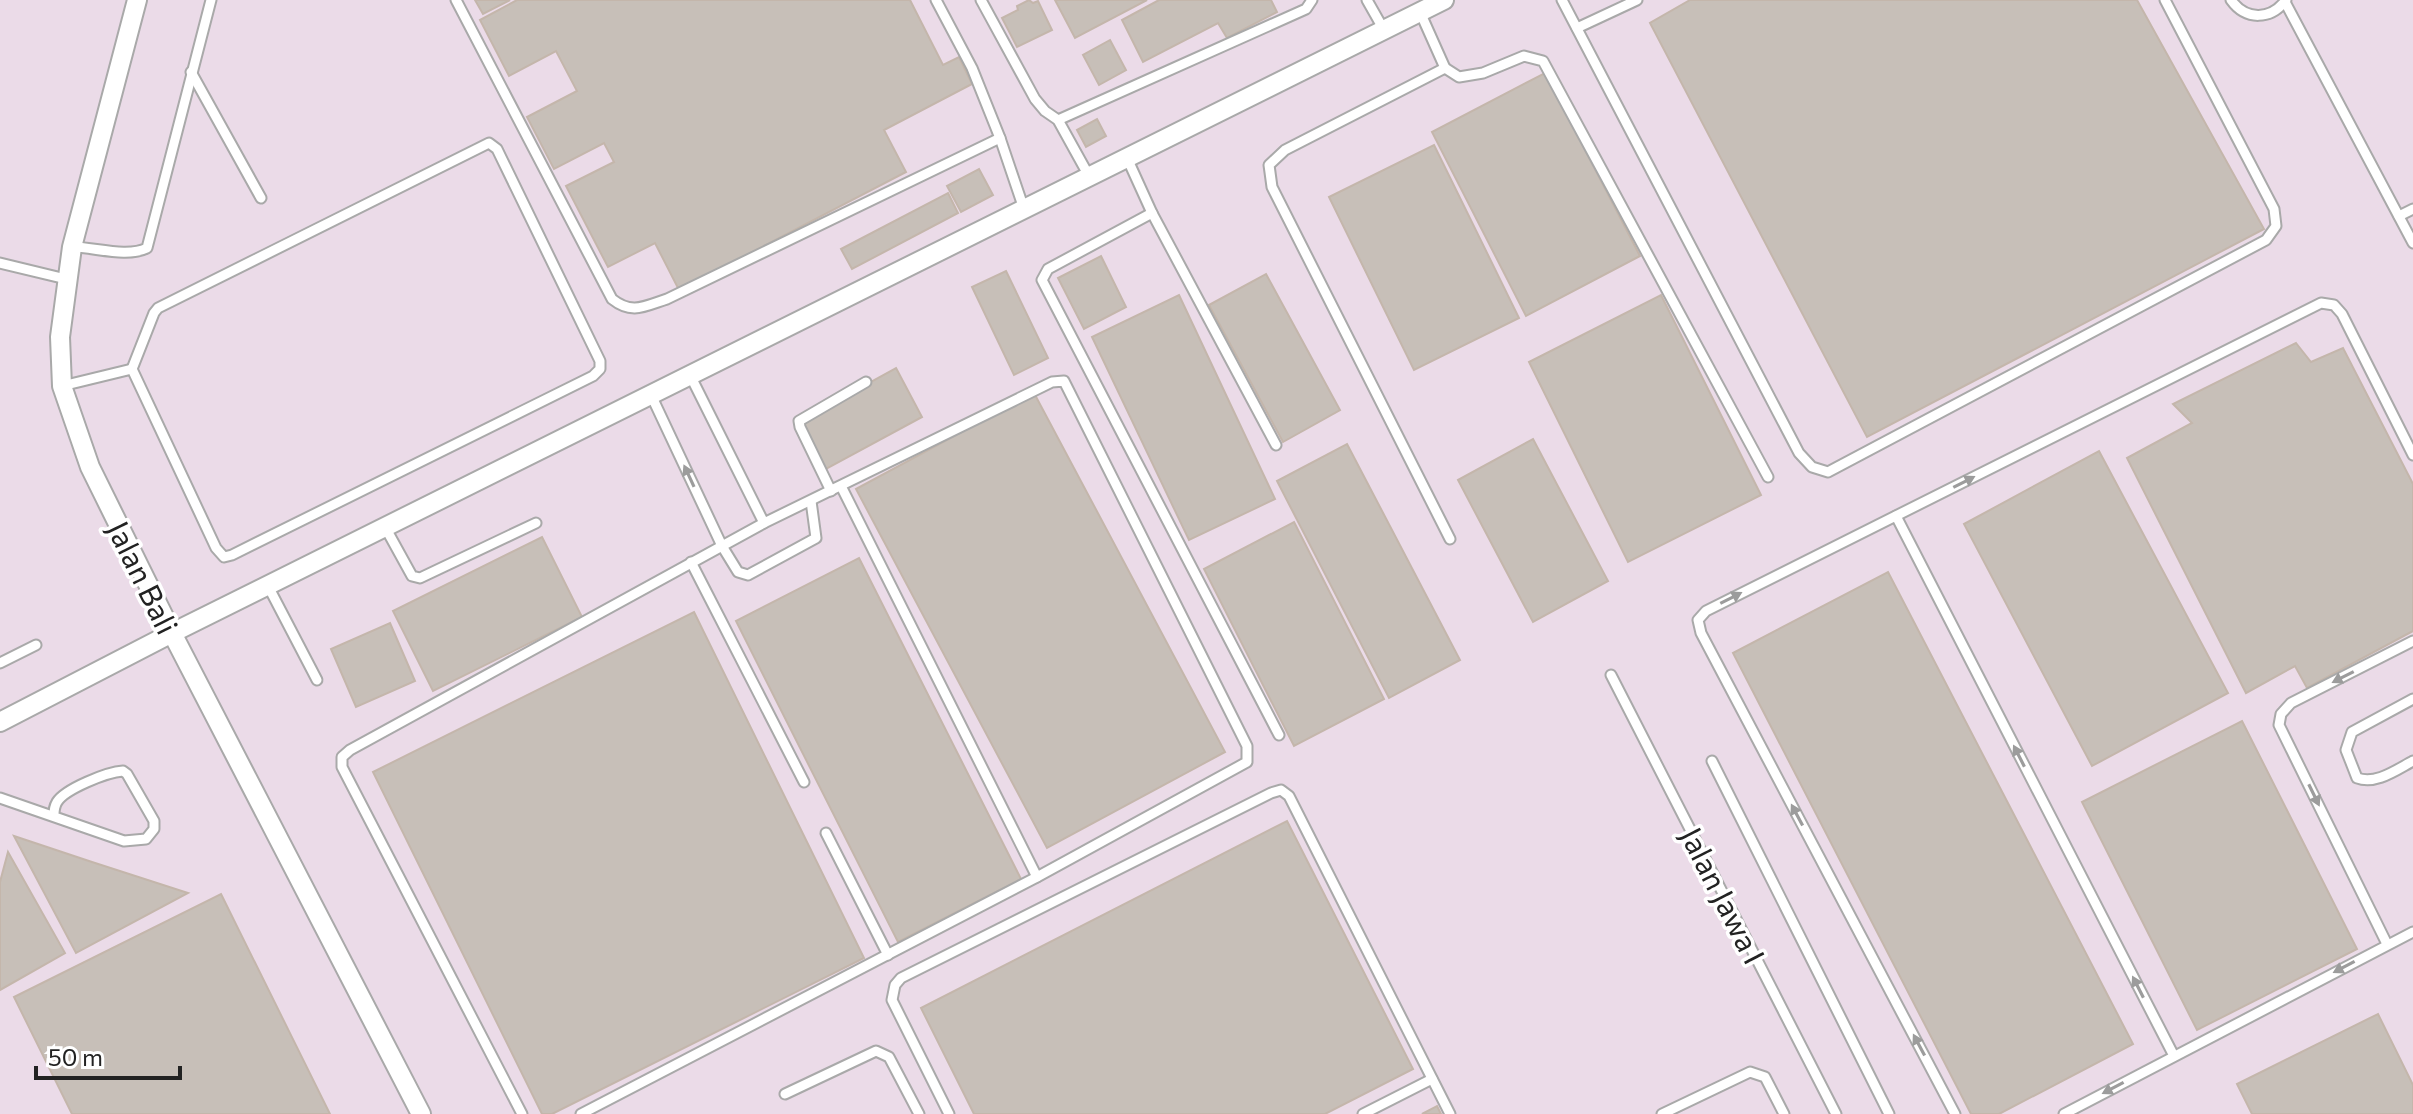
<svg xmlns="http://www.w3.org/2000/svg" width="2413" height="1114" viewBox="0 0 2413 1114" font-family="Commissioner,sans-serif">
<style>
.industrial{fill:#ebdbe8}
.building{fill:#c7bfb8;stroke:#c4b6ab;stroke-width:2}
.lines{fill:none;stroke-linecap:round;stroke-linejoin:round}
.lane-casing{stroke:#a9a9a9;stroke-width:13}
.street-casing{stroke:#a9a9a9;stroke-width:22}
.lane{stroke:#fff;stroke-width:9}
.street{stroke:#fff;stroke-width:18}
.oneway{fill:#9c9c9c}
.labels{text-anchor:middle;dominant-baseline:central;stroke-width:7;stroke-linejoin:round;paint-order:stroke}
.street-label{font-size:30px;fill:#222;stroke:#fff}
</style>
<rect width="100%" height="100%" fill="#f2efe9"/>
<rect class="industrial" x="0" y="0" width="2413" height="1114"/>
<g class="building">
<path d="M 475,0 L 510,0 L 483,14 Z"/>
<path d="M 517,0 L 910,0 L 943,65 L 959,57 L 972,84 L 884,130 L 906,172 L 679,290 L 655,243 L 608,267 L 566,186 L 614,162 L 604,143 L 554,169 L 527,117 L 577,91 L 556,51 L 509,76 L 480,20 Z"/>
<path d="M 1029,0 L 1033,3 L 1038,1 L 1052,30 L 1017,47 L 1002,18 L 1018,10 L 1017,6 Z"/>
<path d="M 1055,0 L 1147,0 L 1075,38 Z"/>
<path d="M 1159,0 L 1271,0 L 1277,12 L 1227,38 L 1218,23 L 1143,62 L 1122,20 Z"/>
<path d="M 1690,0 L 2137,0 L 2264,229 L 1867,437 L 1650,23 Z"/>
<path d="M 1110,40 L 1126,70 L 1099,85 L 1083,55 Z"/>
<path d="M 1545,73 L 1640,256 L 1526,316 L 1432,132 Z"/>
<path d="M 1097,119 L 1106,136 L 1086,147 L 1077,130 Z"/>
<path d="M 1434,145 L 1519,318 L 1414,370 L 1329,197 Z"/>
<path d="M 979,169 L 993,195 L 961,212 L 947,186 Z"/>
<path d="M 948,193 L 958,213 L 852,269 L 841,249 Z"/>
<path d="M 1101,256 L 1126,307 L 1084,329 L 1058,278 Z"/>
<path d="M 1006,271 L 1048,358 L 1014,375 L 972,287 Z"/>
<path d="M 1266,274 L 1340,410 L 1283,442 L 1209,305 Z"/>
<path d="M 1179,295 L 1275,499 L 1189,540 L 1092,337 Z"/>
<path d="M 1661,295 L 1761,495 L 1628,562 L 1529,362 Z"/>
<path d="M 2296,343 L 2311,362 L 2343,348 L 2413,484 L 2413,631 L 2307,688 L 2295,666 L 2246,693 L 2127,458 L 2192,423 L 2173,404 Z"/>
<path d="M 896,368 L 922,417 L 826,469 L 800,421 Z"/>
<path d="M 1034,393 L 1225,752 L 1047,848 L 856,489 Z"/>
<path d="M 1533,439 L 1608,581 L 1533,622 L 1458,480 Z"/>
<path d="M 1347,444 L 1460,660 L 1389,698 L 1277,481 Z"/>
<path d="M 2099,451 L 2228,693 L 2092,766 L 1964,524 Z"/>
<path d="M 1294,522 L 1384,699 L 1294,746 L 1204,569 Z"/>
<path d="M 542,537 L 582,617 L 433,691 L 393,611 Z"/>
<path d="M 859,558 L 1021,879 L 898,942 L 736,621 Z"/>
<path d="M 1888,572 L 2133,1044 L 1999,1114 L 1971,1114 L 1733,653 Z"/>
<path d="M 694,612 L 864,958 L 552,1114 L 542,1114 L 373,772 Z"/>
<path d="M 390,623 L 415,681 L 356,707 L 331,649 Z"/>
<path d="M 2242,721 L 2357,949 L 2197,1030 L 2082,802 Z"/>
<path d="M 1287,821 L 1413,1069 L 1325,1114 L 974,1114 L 921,1008 Z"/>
<path d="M 14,836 L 92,862 L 188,893 L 76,953 Z"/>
<path d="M 8,852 L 65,953 L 0,990 L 0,882 Z"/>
<path d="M 221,894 L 330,1114 L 72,1114 L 14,997 Z"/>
<path d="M 2378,1014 L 2413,1085 L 2413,1114 L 2252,1114 L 2237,1084 Z"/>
<path d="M 1437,1106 L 1441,1114 L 1422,1114 Z"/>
</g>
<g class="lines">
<defs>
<g id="lane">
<path d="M 456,0 L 612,299 C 632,315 645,306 667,299 L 1000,138"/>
<path d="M 936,0 L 972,68 L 1000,138 L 1024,209"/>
<path d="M 981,0 L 1035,99 L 1045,111 L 1058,120 L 1089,176"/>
<path d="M 1367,0 L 1384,30"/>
<path d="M 1562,0 L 1799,453 L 1812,467 L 1828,472 L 2266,240 L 2276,226 L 2274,209 L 2165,0"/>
<path d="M 2231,0 C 2246,21 2271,20 2286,0"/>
<path d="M 2285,2 L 2413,243"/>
<path d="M 1420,12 L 1445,68 L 1285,150 L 1269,165 L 1272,187 L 1450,539"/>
<path d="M 1577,28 L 1637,0"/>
<path d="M 1445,68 L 1459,77 L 1483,73 L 1524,56 L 1543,61 L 1768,477"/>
<path d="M 191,72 L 261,198"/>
<path d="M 1058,120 L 1306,9 L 1312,0"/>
<path d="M 489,143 L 497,149 L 600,361 L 600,369 L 593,376 L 232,555 L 224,557 L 216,548 L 132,369 L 154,313 L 158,308 Z"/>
<path d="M 1127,158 L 1152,213 L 1276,445"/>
<path d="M 1152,213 L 1048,269 L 1042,280 L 1279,735"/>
<path d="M 2399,216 L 2413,209"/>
<path d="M 72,247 C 94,247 127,258 147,248 L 211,0"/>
<path d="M 0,263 L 66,279"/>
<path d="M 690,375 L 764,523"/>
<path d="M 62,386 L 132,369"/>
<path d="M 651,395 L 722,546 L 738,572 L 748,575 L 816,538 L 811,501"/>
<path d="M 841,486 L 1037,877"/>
<path d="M 831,491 L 800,427 L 799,421 L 866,382"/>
<path d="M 1896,516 L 2174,1056"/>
<path d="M 385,527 L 412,576 L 420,578 L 536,523"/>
<path d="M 691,562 L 804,782"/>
<path d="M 268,586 L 317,680"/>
<path d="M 0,663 L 36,645"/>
<path d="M 1611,675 L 1836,1114"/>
<path d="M 2413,699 L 2352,732 L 2346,750 L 2357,778 C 2376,785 2396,770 2413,761"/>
<path d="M 1712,761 L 1889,1114"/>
<path d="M 0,798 L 124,841 L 146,839 L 154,829 L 154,821 L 127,774 L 123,771 C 107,772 65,789 57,802 C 54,807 54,810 54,815"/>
<path d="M 826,833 L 888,955"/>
<path d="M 2387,944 L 2279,725 L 2281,714 L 2291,703 L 2413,641"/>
<path d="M 785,1094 L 876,1051 L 889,1057 L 919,1114"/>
<path d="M 522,1114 L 342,767 L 342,757 L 350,750 L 764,523 L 1052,382 L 1064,381 L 1247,746 L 1247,762 L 1037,877 L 581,1114"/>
<path d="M 949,1114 L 892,1000 L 895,985 L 901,978 L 1271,793 L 1281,790 L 1289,796 L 1450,1114"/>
<path d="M 1363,1114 L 1432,1079"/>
<path d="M 1662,1114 L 1750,1072 L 1765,1077 L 1784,1114"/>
<path d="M 1955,1114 L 1701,633 L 1698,620 L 1706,611 L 2321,303 L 2334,305 L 2342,314 L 2413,455"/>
<path d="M 2064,1114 L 2413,932"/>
</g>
<g id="street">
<path d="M 137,0 L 72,247 L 60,337 L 62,386 L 90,467 L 172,633 L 421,1114"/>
<path d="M 0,722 L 172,633 L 1444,0"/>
</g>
</defs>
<use href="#lane" class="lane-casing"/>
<use href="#street" class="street-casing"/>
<use href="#lane" class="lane"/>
<use href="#street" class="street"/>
</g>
<defs><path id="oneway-solid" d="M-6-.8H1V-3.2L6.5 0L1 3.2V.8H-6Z" transform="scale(2)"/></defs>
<g class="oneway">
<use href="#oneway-solid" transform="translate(689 476) rotate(-115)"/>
<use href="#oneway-solid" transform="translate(1964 482) rotate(-27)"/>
<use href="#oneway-solid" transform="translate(1731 598) rotate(-27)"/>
<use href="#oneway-solid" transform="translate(2343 677) rotate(153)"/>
<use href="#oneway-solid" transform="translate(2019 756) rotate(-117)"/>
<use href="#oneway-solid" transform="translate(2314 795) rotate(64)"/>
<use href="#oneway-solid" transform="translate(1797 815) rotate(-118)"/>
<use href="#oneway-solid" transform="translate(2344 967) rotate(152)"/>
<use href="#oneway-solid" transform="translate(2138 987) rotate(-117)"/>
<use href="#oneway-solid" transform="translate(1919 1045) rotate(-118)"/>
<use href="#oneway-solid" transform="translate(2113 1088) rotate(152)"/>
</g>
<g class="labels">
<g class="street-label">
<text transform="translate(144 577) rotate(64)">Jalan Bali</text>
<text transform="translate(1724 895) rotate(63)">Jalan Jawa I</text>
</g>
</g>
<path d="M36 1066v12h144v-12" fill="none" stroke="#222222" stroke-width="4"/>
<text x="48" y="1066" font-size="24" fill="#222222" stroke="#ffffff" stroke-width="6" paint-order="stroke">50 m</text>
</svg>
